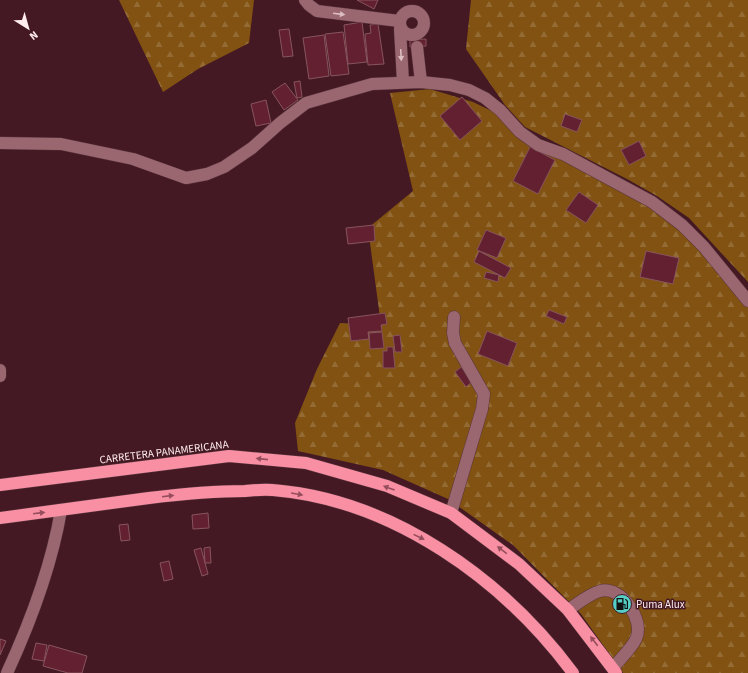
<svg xmlns="http://www.w3.org/2000/svg" width="748" height="673" viewBox="0 0 748 673" font-family="'Source Sans 3',sans-serif">
<style>
.forest{fill:url(#forest-firs)}
.building{fill:#632031;stroke:#87555d}
.lines{fill:none;stroke-linecap:round;stroke-linejoin:round}
.minor-casing{stroke:#58353e;stroke-width:13}
.highway-casing{stroke:#58353e;stroke-width:13}
.minor{stroke:#9a666f;stroke-width:12}
.highway{stroke:#f88fa3;stroke-width:12}
.oneway{fill:#dbbdc2}
.oneway2{fill:#964e5d}
.labels{text-anchor:middle;dominant-baseline:central;stroke-width:3;stroke-linejoin:round;paint-order:stroke}
.street-label{font-size:11px;fill:#feecee;stroke:#451923}
.poi-label{font-size:11px;fill:#feecee;stroke:#451923;text-anchor:start}
</style>
<defs>
<pattern id="forest-firs" width="22" height="20" patternUnits="userSpaceOnUse"><rect width="22" height="20" fill="#815211"/><path d="M5 1l3.5 6h-7zM16 11l3.5 6h-7z" fill="#946b34"/></pattern>
</defs>
<rect width="100%" height="100%" fill="#451923"/>
<g class="forest">
<path d="M 119,0 L 254,0 L 249,43 L 198,69 L 163,92 Z"/>
<path d="M 471,0 L 748,0 L 748,282 L 689,218 L 657,196 L 627,179 L 525,127 L 505,105 L 466,49 Z"/>
<path d="M 430,89 L 473,102 L 498,114 L 560,158 L 649,207 L 681,227 L 748,304 L 748,673 L 623,673 L 581,614 L 513,545 L 448,499 L 383,470 L 298,451 L 295,423 L 317,369 L 340,323 L 381,325 L 368,228 L 413,191 L 390,93 Z"/>
</g>
<g class="building">
<path d="M 357,0 L 378,0 L 374,9 Z"/>
<path d="M 362,22 L 367,62 L 348,64 L 344,25 Z"/>
<path d="M 378,24 L 384,64 L 368,65 L 365,34 L 371,33 L 370,25 Z"/>
<path d="M 289,29 L 293,56 L 283,57 L 279,30 Z"/>
<path d="M 343,32 L 349,74 L 331,76 L 325,34 Z"/>
<path d="M 324,35 L 329,76 L 309,79 L 303,38 Z"/>
<path d="M 426,39 L 426,46 L 410,47 L 410,40 Z"/>
<path d="M 300,81 L 302,97 L 297,98 L 294,82 Z"/>
<path d="M 285,83 L 298,100 L 284,110 L 272,92 Z"/>
<path d="M 462,97 L 482,121 L 460,140 L 440,116 Z"/>
<path d="M 266,100 L 271,123 L 256,126 L 251,104 Z"/>
<path d="M 565,114 L 582,120 L 577,132 L 561,126 Z"/>
<path d="M 639,141 L 646,156 L 629,165 L 621,150 Z"/>
<path d="M 530,147 L 555,160 L 538,194 L 513,181 Z"/>
<path d="M 579,192 L 598,205 L 586,223 L 566,210 Z"/>
<path d="M 374,225 L 375,241 L 348,244 L 346,228 Z"/>
<path d="M 486,230 L 506,238 L 497,258 L 477,250 Z"/>
<path d="M 479,251 L 511,268 L 505,278 L 474,262 Z"/>
<path d="M 646,251 L 679,258 L 673,284 L 640,277 Z"/>
<path d="M 486,272 L 499,275 L 498,282 L 484,278 Z"/>
<path d="M 549,310 L 567,317 L 564,324 L 546,316 Z"/>
<path d="M 385,313 L 387,324 L 381,325 L 382,331 L 368,332 L 369,339 L 351,341 L 348,318 Z"/>
<path d="M 487,331 L 517,343 L 508,366 L 478,354 Z"/>
<path d="M 382,332 L 384,348 L 370,349 L 369,333 Z"/>
<path d="M 400,335 L 402,352 L 395,352 L 393,336 Z"/>
<path d="M 387,347 L 393,347 L 395,368 L 383,368 L 383,351 L 387,351 Z"/>
<path d="M 461,367 L 472,382 L 466,387 L 455,372 Z"/>
<path d="M 208,513 L 209,528 L 193,529 L 192,515 Z"/>
<path d="M 128,524 L 130,540 L 121,541 L 119,525 Z"/>
<path d="M 210,547 L 211,563 L 205,563 L 204,548 Z"/>
<path d="M 201,548 L 208,574 L 202,576 L 194,550 Z"/>
<path d="M 169,561 L 173,579 L 164,581 L 160,563 Z"/>
<path d="M 0,639 L 6,641 L 0,655 Z"/>
<path d="M 36,643 L 47,645 L 44,661 L 32,659 Z"/>
<path d="M 49,645 L 87,656 L 82,673 L 68,673 L 43,666 Z"/>
</g>
<g class="lines">
<defs>
<g id="minor">
<path d="M 305,0 L 309,5 L 317,11 L 399,21"/>
<circle cx="412" cy="23" r="12"/>
<path d="M 400,29 L 403,82"/>
<path d="M 417,47 L 421,82"/>
<path d="M 0,143 L 61,144 L 133,159 L 186,178 L 207,174 L 224,167 L 252,148 L 280,123 L 306,103 L 372,84 L 421,82 L 450,85 L 469,90 L 485,98 L 500,110 L 520,132 L 538,145 L 563,154 L 652,202 L 682,225 L 704,247 L 748,301"/>
<path d="M 0,370 L 0,376"/>
<path d="M 451,513 L 482,409 L 484,394 L 455,343 L 453,333 L 454,317"/>
<path d="M 568,610 C 577,604 589,594 600,591 C 621,585 645,620 636,639 C 631,649 620,659 613,668"/>
<path d="M 7,673 C 30,623 52,564 61,510"/>
</g>
<g id="highway">
<path d="M 0,485 L 229,456 L 306,463 L 387,486 L 451,513 L 519,564 L 568,610 L 616,673"/>
<path d="M 0,518 C 50,511 99,505 149,498 C 181,494 212,491 245,491 C 254,490 264,489 273,490 C 393,500 503,579 573,673"/>
</g>
</defs>
<use href="#minor" class="minor-casing"/>
<use href="#highway" class="highway-casing"/>
<use href="#minor" class="minor"/>
<use href="#highway" class="highway"/>
</g>
<defs><path id="oneway-solid" d="M-6-.8H1V-3.2L6.5 0L1 3.2V.8H-6Z"/></defs>
<g class="oneway">
<use href="#oneway-solid" transform="translate(339 14) rotate(7)"/>
<use href="#oneway-solid" transform="translate(401 55) rotate(87)"/>
</g>
<g class="oneway2">
<use href="#oneway-solid" transform="translate(262 459) rotate(-174)"/>
<use href="#oneway-solid" transform="translate(389 488) rotate(-160)"/>
<use href="#oneway-solid" transform="translate(297 494) rotate(10)"/>
<use href="#oneway-solid" transform="translate(168 496) rotate(-7)"/>
<use href="#oneway-solid" transform="translate(39 513) rotate(-7)"/>
<use href="#oneway-solid" transform="translate(419 537) rotate(26)"/>
<use href="#oneway-solid" transform="translate(502 550) rotate(-142)"/>
<use href="#oneway-solid" transform="translate(594 641) rotate(-128)"/>
</g>
<defs>
<symbol id="fuel-disc" viewBox="-11 -11 22 22"><circle r="9.5" fill="#55cec5" stroke="#451923"/><path d="M-5.5-6h7V0h2V4h1.3V-2.5L3-4.5l.8-.8L6-3V5H2.5V1h-1V6h-7ZM-4.2-4.7v3.2H.2V-4.7Z" fill="#111"/></symbol>
</defs>
<g fill-rule="evenodd">
<use href="#fuel-disc" x="611" y="593" width="22" height="22"/>
</g>
<g class="labels">
<g class="street-label">
<text transform="translate(164 452) rotate(-7)">CARRETERA PANAMERICANA</text>
</g>
<g class="poi-label">
<text x="636" y="604">Puma Alux</text>
</g>
</g>
<g transform="translate(28 28) rotate(143)" stroke="#451923" stroke-width="3" paint-order="stroke">
<path d="M0-3L7 15L0 10L-7 15Z" fill="#feecee"/>
<text y="-6" font-size="11" font-weight="bold" text-anchor="middle" fill="#feecee">N</text>
</g>
</svg>
